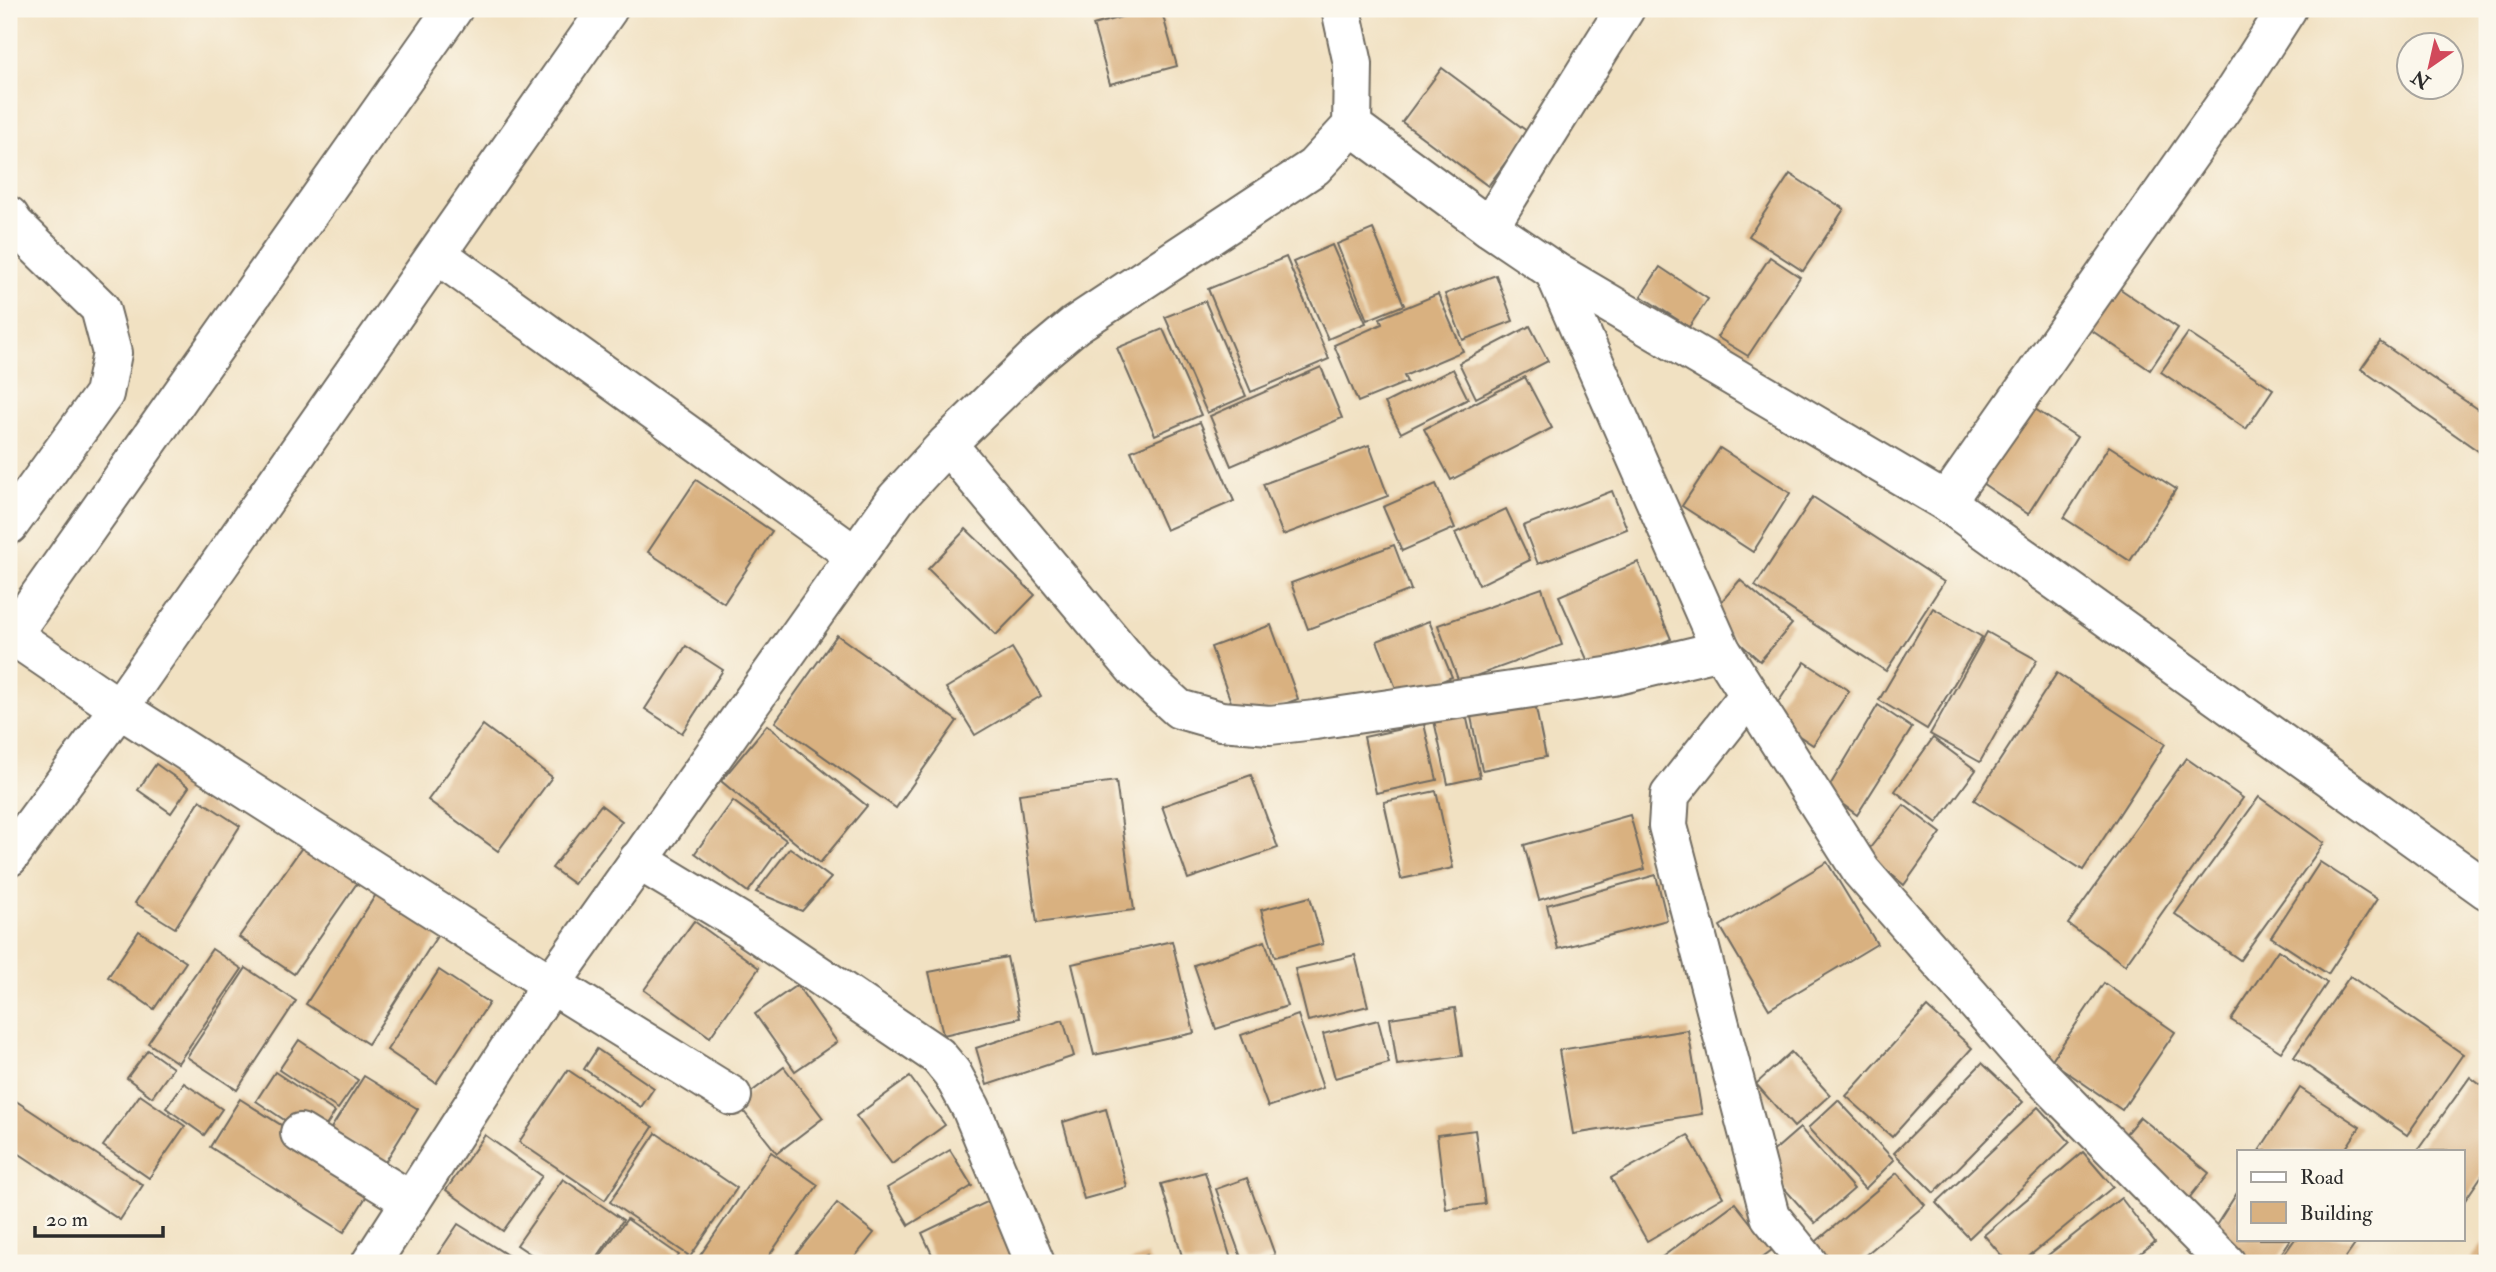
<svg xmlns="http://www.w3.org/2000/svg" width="2496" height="1272" viewBox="0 0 2496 1272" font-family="'IM FELL Double Pica',serif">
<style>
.building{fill:#d9b180}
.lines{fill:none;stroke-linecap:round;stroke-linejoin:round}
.minor-casing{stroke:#706b60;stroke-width:42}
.tertiary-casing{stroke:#706b60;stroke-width:42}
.minor{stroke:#fff;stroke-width:38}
.tertiary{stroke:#fff;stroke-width:38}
</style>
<rect width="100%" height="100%" fill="#fbf7ec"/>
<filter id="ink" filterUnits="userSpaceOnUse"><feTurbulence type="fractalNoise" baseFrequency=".0143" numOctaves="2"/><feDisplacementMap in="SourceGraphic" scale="14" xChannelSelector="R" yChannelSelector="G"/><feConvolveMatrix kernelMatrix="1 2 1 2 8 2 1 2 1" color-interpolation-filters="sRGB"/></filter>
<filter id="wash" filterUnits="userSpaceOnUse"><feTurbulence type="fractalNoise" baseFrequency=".00686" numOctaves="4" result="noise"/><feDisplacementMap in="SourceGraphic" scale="28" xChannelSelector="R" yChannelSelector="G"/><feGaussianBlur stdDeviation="1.57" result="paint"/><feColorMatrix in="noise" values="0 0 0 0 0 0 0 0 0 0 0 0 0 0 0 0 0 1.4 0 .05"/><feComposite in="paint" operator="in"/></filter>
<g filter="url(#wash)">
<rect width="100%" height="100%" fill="#f1e1c2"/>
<g id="blocks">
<g class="building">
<path d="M 1149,9 L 1161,9 L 1177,66 L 1110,84 L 1093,25 Z"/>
<path d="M 1442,68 L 1528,132 L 1488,186 L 1402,122 Z"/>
<path d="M 1790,174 L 1844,209 L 1803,271 L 1749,236 Z"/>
<path d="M 1373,229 L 1404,305 L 1367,320 L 1337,244 Z"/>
<path d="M 1332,245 L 1366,323 L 1328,339 L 1293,262 Z"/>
<path d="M 1286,257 L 1329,359 L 1251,392 L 1208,289 Z"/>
<path d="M 1770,257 L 1800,277 L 1748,356 L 1717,337 Z"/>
<path d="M 1660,267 L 1708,299 L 1689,327 L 1641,296 Z"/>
<path d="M 1496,275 L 1513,321 L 1463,340 L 1445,294 Z"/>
<path d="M 2110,282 L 2178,328 L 2150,370 L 2082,324 Z"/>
<path d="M 1438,294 L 1463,351 L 1404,376 L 1407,382 L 1358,402 L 1334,345 L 1382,324 L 1380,318 Z"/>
<path d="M 1205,301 L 1246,396 L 1207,413 L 1165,317 Z"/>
<path d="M 1530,326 L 1548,361 L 1476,398 L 1459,363 Z"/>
<path d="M 1163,329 L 1201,415 L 1155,435 L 1117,348 Z"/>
<path d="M 2188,333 L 2273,389 L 2246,429 L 2161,372 Z"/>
<path d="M 2380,342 L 2487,416 L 2487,450 L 2484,455 L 2361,369 Z"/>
<path d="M 1321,367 L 1342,418 L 1231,466 L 1210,416 Z"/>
<path d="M 1453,369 L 1468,399 L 1401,433 L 1385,403 Z"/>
<path d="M 1525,377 L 1552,428 L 1451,480 L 1424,429 Z"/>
<path d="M 2026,403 L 2077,437 L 2028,514 L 1976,479 Z"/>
<path d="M 1200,422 L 1234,501 L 1166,530 L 1131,451 Z"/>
<path d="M 1369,445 L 1388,496 L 1283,535 L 1263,484 Z"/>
<path d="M 2109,446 L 2176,489 L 2130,561 L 2064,518 Z"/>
<path d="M 1720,448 L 1790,493 L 1753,552 L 1682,506 Z"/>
<path d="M 696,480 L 772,531 L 724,603 L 648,552 Z"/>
<path d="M 1436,484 L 1455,528 L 1402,551 L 1383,507 Z"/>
<path d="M 1612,491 L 1627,529 L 1538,564 L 1523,526 Z"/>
<path d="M 1813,497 L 1944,582 L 1886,671 L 1755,586 Z"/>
<path d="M 1506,509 L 1530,560 L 1479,585 L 1455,533 Z"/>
<path d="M 966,529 L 1035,595 L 996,635 L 928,569 Z"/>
<path d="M 1394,545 L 1411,590 L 1308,629 L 1291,583 Z"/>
<path d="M 1638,562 L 1671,639 L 1593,673 L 1559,596 Z"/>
<path d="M 1740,580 L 1792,624 L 1760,661 L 1709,616 Z"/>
<path d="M 1542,588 L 1562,645 L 1459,682 L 1438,625 Z"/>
<path d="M 1933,608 L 1982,637 L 1927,729 L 1879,700 Z"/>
<path d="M 1429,621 L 1452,677 L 1400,698 L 1377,641 Z"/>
<path d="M 1271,625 L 1298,699 L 1238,721 L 1211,647 Z"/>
<path d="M 1987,632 L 2037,660 L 1980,762 L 1930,734 Z"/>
<path d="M 837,635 L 957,721 L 896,808 L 775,722 Z"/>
<path d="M 686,646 L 723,670 L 682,733 L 645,709 Z"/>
<path d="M 1012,648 L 1041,696 L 975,735 L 946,688 Z"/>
<path d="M 1805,662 L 1849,691 L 1813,745 L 1769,716 Z"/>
<path d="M 2057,673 L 2165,744 L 2083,870 L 1974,800 Z"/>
<path d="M 1534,699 L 1546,757 L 1482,770 L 1470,712 Z"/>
<path d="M 1878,705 L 1912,728 L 1857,815 L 1826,792 Z"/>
<path d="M 1465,710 L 1480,777 L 1448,784 L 1433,716 Z"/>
<path d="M 1424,724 L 1437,780 L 1376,793 L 1364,737 Z"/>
<path d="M 483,725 L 552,777 L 498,851 L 428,800 Z"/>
<path d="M 767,725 L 867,806 L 820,863 L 721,781 Z"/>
<path d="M 1933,738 L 1976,770 L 1937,823 L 1895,791 Z"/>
<path d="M 2186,758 L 2243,798 L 2125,965 L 2068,924 Z"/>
<path d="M 156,764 L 189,787 L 171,813 L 138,790 Z"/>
<path d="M 1251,775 L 1278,848 L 1188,879 L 1162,806 Z"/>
<path d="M 1116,781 L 1134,910 L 1037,923 L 1019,794 Z"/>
<path d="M 1436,791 L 1453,868 L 1401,879 L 1384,802 Z"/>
<path d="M 2259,797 L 2324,843 L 2240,960 L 2175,914 Z"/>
<path d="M 200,800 L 240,826 L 175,928 L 135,903 Z"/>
<path d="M 733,801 L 786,840 L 748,892 L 695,853 Z"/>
<path d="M 601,805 L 622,821 L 574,884 L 552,868 Z"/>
<path d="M 1904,805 L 1941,833 L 1904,885 L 1866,853 Z"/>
<path d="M 1630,815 L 1645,869 L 1539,900 L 1524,845 Z"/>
<path d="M 310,836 L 364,873 L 294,974 L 239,937 Z"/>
<path d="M 790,848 L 831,878 L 802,911 L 756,892 Z"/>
<path d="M 1827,862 L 1877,944 L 1769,1009 L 1720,926 Z"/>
<path d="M 2320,862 L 2377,899 L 2328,974 L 2271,937 Z"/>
<path d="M 1656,875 L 1667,920 L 1558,949 L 1547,905 Z"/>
<path d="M 384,882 L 446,922 L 368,1044 L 306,1004 Z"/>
<path d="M 1310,897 L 1323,944 L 1275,957 L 1261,910 Z"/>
<path d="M 694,921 L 759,968 L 710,1037 L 644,990 Z"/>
<path d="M 139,931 L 186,962 L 154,1009 L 108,977 Z"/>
<path d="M 1172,941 L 1194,1033 L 1094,1055 L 1072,964 Z"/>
<path d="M 1265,941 L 1287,1006 L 1216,1029 L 1194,965 Z"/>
<path d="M 212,949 L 242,969 L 178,1063 L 148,1043 Z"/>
<path d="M 2278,950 L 2327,983 L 2281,1052 L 2231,1020 Z"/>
<path d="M 1355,955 L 1368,1006 L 1308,1021 L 1295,969 Z"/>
<path d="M 1007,957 L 1020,1018 L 943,1035 L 929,972 Z"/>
<path d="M 246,968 L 296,1001 L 237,1090 L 187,1057 Z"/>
<path d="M 439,970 L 489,1003 L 436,1083 L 387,1050 Z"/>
<path d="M 2350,976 L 2463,1054 L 2407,1135 L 2294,1057 Z"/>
<path d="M 2104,983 L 2175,1032 L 2122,1110 L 2051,1061 Z"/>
<path d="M 797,985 L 837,1042 L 795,1071 L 755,1014 Z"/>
<path d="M 1927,1007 L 1972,1048 L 1892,1137 L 1846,1096 Z"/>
<path d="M 1455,1008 L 1462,1056 L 1397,1065 L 1390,1018 Z"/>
<path d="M 1298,1015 L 1323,1088 L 1268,1107 L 1241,1035 Z"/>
<path d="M 1063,1020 L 1074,1056 L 987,1085 L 976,1048 Z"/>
<path d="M 1378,1020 L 1389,1063 L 1335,1078 L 1323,1034 Z"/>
<path d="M 1688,1030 L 1702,1114 L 1573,1134 L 1559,1050 Z"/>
<path d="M 299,1040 L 358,1080 L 338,1109 L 279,1070 Z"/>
<path d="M 597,1049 L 654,1088 L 641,1107 L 584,1069 Z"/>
<path d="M 148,1050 L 173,1068 L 152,1097 L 127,1078 Z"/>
<path d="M 1791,1052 L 1830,1095 L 1794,1127 L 1756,1084 Z"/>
<path d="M 1982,1063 L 2023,1102 L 1934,1193 L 1894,1153 Z"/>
<path d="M 784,1067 L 823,1118 L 777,1153 L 737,1103 Z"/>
<path d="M 568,1070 L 653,1127 L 605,1200 L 519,1142 Z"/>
<path d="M 275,1072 L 335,1112 L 316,1141 L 256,1101 Z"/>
<path d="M 364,1076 L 418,1109 L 384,1164 L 330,1130 Z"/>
<path d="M 910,1077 L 945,1125 L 892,1164 L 856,1116 Z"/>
<path d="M 2470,1077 L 2487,1090 L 2487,1168 L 2463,1203 L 2463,1151 L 2417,1151 Z"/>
<path d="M 184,1083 L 222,1109 L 204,1135 L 166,1108 Z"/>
<path d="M 2300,1088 L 2360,1127 L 2344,1151 L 2259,1151 Z"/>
<path d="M 140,1095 L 185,1126 L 149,1178 L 103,1146 Z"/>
<path d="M 13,1099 L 143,1185 L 120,1220 L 9,1147 L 9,1106 Z"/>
<path d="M 240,1099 L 374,1184 L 344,1232 L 210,1147 Z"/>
<path d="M 1838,1100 L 1894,1160 L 1865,1189 L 1808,1128 Z"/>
<path d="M 2038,1107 L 2070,1142 L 1969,1238 L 1936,1203 Z"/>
<path d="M 1106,1109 L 1127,1187 L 1084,1199 L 1063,1122 Z"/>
<path d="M 2140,1117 L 2209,1173 L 2186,1202 L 2117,1144 Z"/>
<path d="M 1800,1128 L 1854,1189 L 1815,1223 L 1761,1162 Z"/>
<path d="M 1475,1130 L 1485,1204 L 1446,1209 L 1437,1135 Z"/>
<path d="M 656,1133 L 737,1188 L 690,1257 L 699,1263 L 682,1263 L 688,1255 L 610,1202 Z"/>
<path d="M 485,1135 L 542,1176 L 503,1231 L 446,1190 Z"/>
<path d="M 1688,1135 L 1723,1197 L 1647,1241 L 1611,1178 Z"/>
<path d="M 950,1150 L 972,1186 L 909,1225 L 887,1188 Z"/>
<path d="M 771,1152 L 818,1185 L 764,1263 L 708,1263 L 699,1257 Z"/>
<path d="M 2083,1152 L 2113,1187 L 2021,1263 L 2008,1263 L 1984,1235 Z"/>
<path d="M 1205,1172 L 1232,1263 L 1184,1263 L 1161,1184 Z"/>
<path d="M 1897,1173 L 1925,1205 L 1856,1263 L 1828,1263 L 1812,1245 Z"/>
<path d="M 1247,1178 L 1275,1255 L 1252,1263 L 1243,1263 L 1216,1189 Z"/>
<path d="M 563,1179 L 623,1220 L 593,1263 L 544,1263 L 517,1245 Z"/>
<path d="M 2239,1190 L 2239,1239 L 2291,1239 L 2275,1263 L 2247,1263 L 2208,1238 Z"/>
<path d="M 2121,1198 L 2155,1242 L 2128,1263 L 2038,1263 Z"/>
<path d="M 991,1200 L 1022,1263 L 936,1263 L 922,1233 Z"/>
<path d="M 837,1203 L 874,1233 L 850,1263 L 789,1263 Z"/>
<path d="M 1735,1203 L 1772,1250 L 1754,1263 L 1654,1263 Z"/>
<path d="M 627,1219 L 679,1255 L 674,1263 L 595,1263 Z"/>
<path d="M 458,1224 L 520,1263 L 432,1263 Z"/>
<path d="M 2295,1239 L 2359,1239 L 2342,1263 L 2278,1263 Z"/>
<path d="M 2483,1244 L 2487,1248 L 2487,1263 L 2467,1263 Z"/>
<path d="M 1147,1255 L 1151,1263 L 1127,1263 Z"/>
</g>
</g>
</g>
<g filter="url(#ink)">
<use href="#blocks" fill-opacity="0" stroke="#706b60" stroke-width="2"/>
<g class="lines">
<defs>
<g id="minor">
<path d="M 1352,126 L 1489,227 L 1554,271 L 1946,502 L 2487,890"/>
<path d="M 9,216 L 14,224 L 100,308 L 112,353 L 104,394 L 9,525"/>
<path d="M 1489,227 L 1625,9"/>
<path d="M 437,254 L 856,556"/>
<path d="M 1554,271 L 1721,650 L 1861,871 L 2038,1073 L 2226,1263"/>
<path d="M 947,444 L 1136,670 L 1179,709 L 1221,721 L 1270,725 L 1315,720 L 1613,676 L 1721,650"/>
<path d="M 1946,502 L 2235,90 L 2287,9"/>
<path d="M 9,633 L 119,708 L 551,984 L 732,1096"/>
<path d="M 1749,695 L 1670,795 L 1668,826 L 1770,1216 L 1808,1263"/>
<path d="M 638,860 L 739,921 L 938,1056 L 952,1073 L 971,1108 L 1035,1263"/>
<path d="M 300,1133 L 411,1201"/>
</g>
<g id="tertiary">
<path d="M 9,639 L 453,9"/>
<path d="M 9,857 L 119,708 L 608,9"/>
<path d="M 371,1263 L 551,984 L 896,499 L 947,444 L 1033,360 L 1075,325 L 1314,167 L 1352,126 L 1353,64 L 1341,9"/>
</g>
</defs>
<use href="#minor" class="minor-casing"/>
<use href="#tertiary" class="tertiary-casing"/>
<use href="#minor" class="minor"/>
<use href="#tertiary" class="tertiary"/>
</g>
</g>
<rect width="2496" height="1272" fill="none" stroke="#fbf7ec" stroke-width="35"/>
<rect x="2237" y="1150" width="228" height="91" fill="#fbf7ec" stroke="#a8a59f" stroke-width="2"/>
<rect x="2251" y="1172" width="35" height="10" fill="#ffffff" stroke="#a8a59f" stroke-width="2"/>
<text x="2300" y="1184" font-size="21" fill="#2b2b2b">Road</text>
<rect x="2251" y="1202" width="35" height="21" fill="#d9b180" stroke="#a8a59f" stroke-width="2"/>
<text x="2300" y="1220" font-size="21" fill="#2b2b2b">Building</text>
<g transform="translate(2430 66) rotate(214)"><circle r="33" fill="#fbf7ec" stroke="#a8a59f" stroke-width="2"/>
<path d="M0-5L12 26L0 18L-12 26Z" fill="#d1495b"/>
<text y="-10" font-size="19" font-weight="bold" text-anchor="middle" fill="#2b2b2b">N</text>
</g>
<path d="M35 1226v10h128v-10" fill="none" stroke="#2b2b2b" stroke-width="3.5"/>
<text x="46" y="1226" font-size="21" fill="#2b2b2b" stroke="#fbf7ec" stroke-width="5" paint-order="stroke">20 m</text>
</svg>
